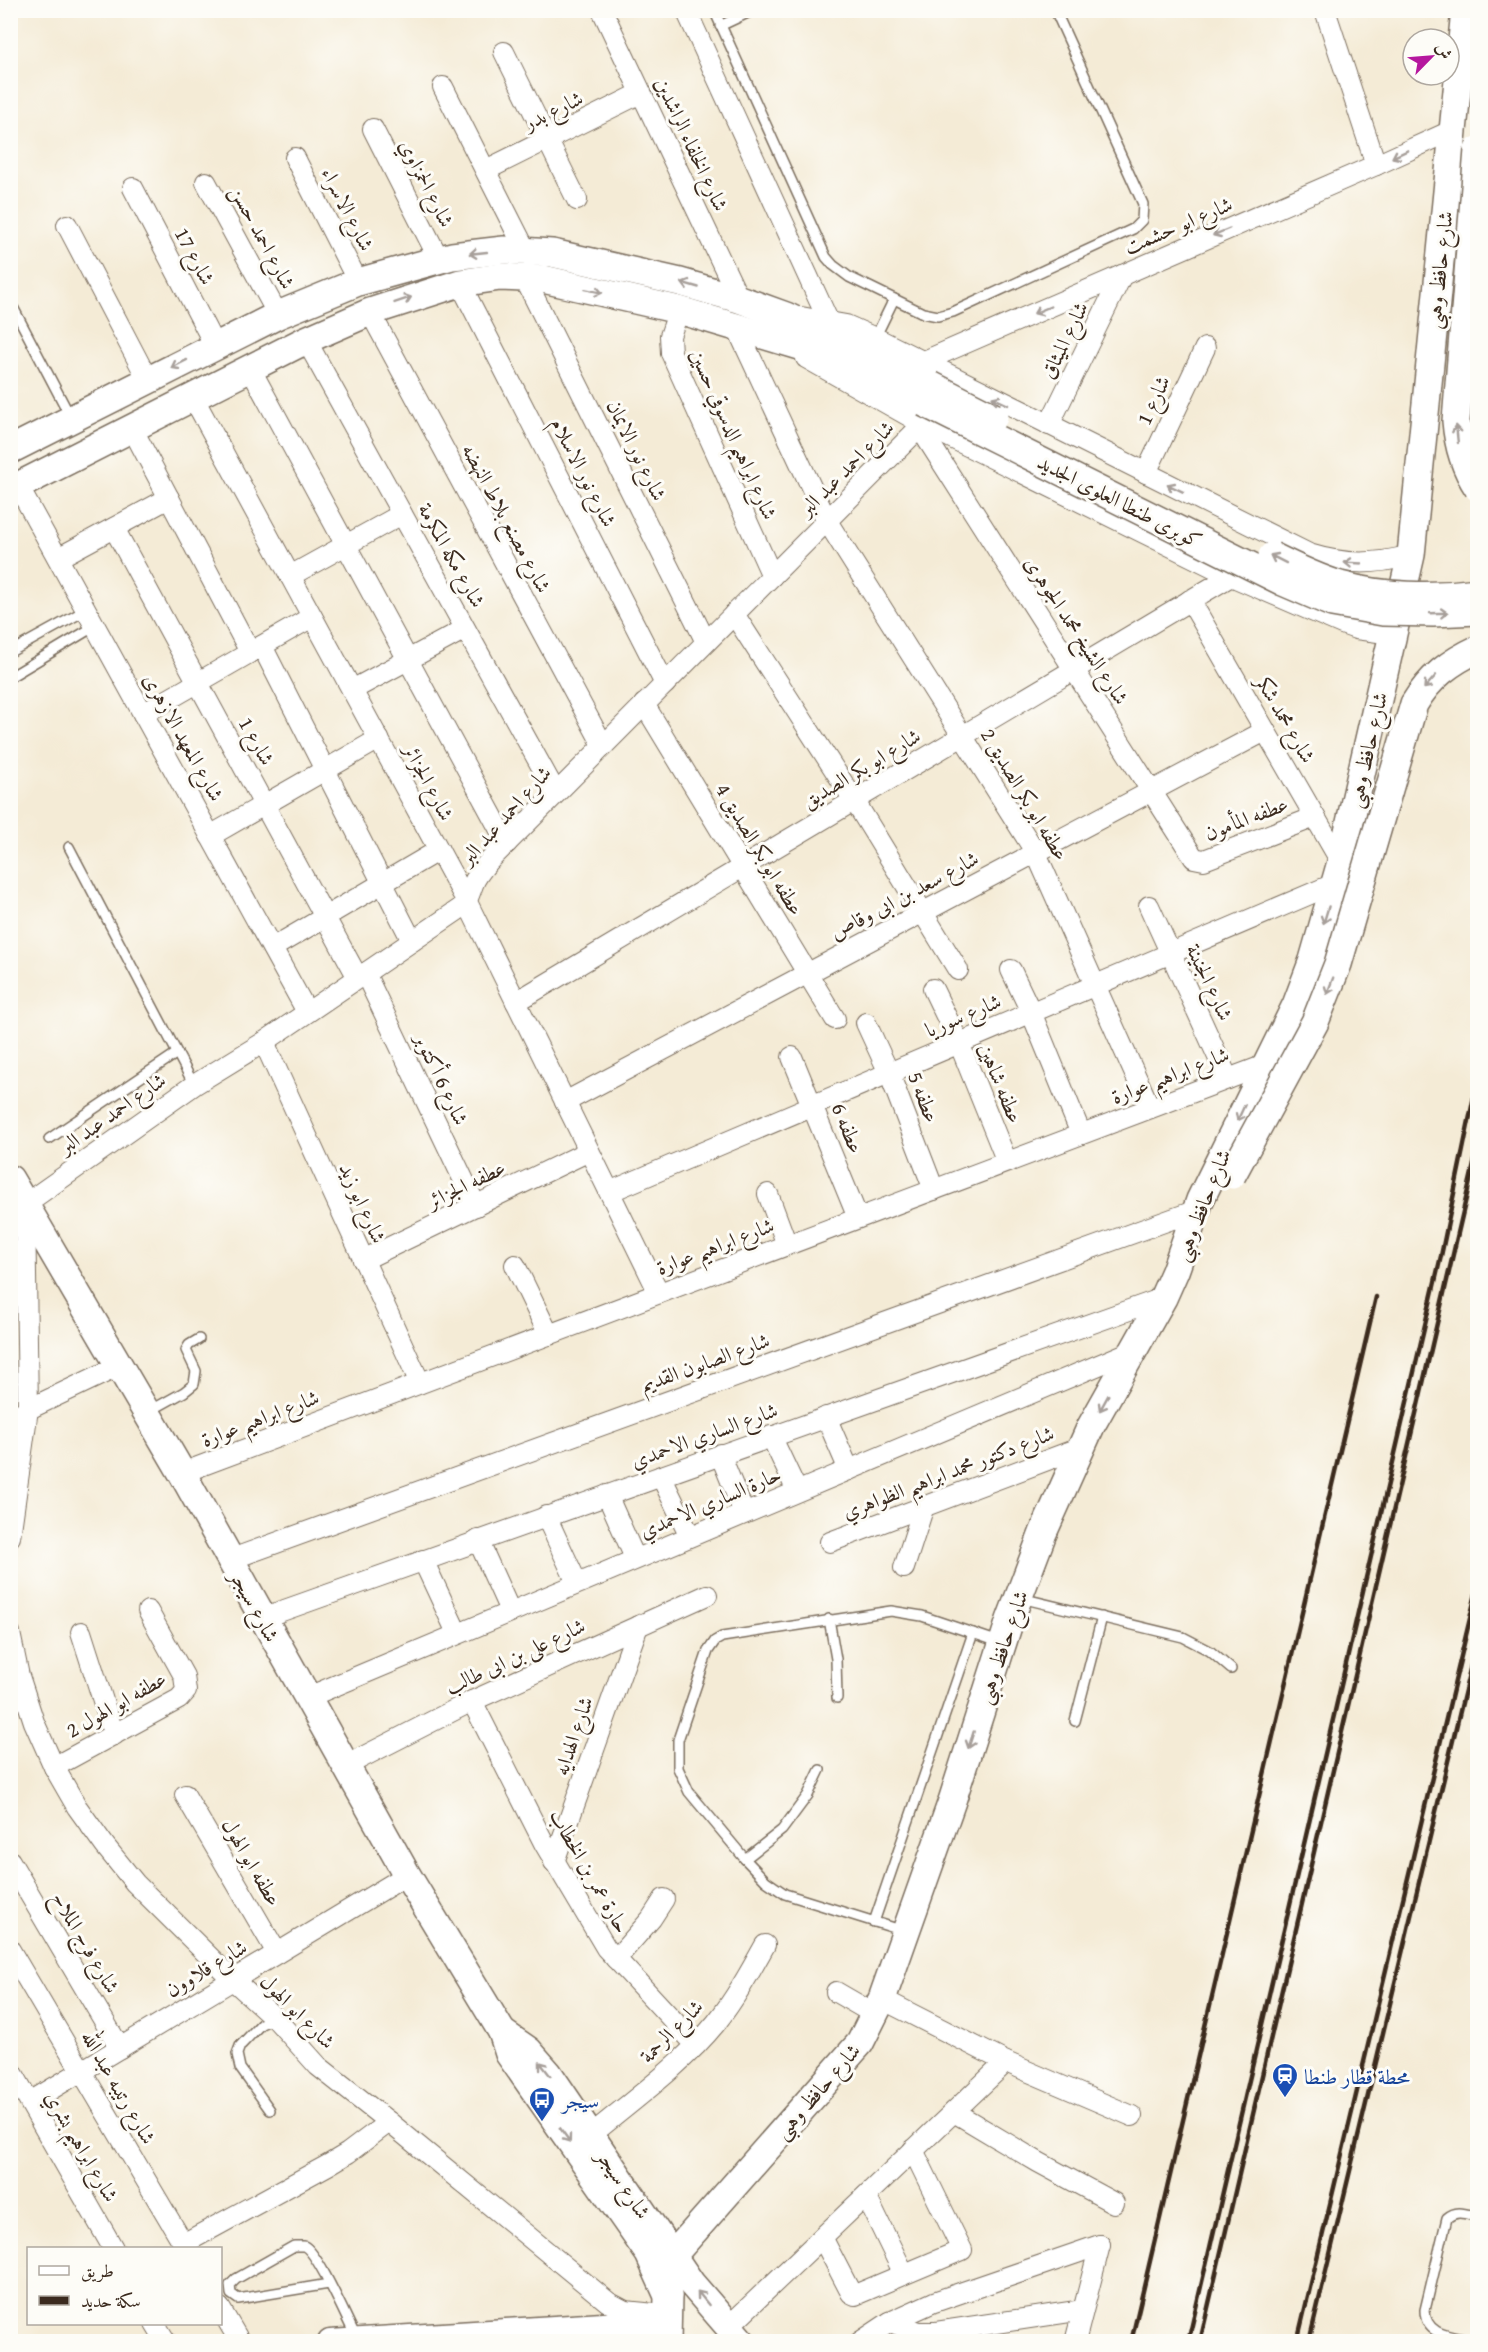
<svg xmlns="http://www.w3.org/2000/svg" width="1488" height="2352" viewBox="0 0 1488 2352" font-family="'Gentium Book Plus',Amiri,serif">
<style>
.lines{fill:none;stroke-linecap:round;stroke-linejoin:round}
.service-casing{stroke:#7c6e5e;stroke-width:12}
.minor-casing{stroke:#7c6e5e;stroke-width:22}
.tertiary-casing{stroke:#7c6e5e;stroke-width:27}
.secondary-casing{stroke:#7c6e5e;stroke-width:30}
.service{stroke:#fff;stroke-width:9}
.minor{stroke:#fff;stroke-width:20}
.tertiary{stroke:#fff;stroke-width:24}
.secondary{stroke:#fff;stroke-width:27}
.rail{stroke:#3b2a1e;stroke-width:4.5}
.secondary-bridge-casing{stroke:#7c6e5e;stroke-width:30;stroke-linecap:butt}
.secondary-bridge{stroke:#fff;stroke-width:27}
.oneway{stroke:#a79f9a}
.labels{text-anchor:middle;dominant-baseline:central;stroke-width:6;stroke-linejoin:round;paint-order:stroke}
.street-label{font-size:21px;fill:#3b2a1e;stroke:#fdfcf7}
.transit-label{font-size:21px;fill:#164399;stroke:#fdfcf7;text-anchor:start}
</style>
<rect width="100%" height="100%" fill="#fdfcf7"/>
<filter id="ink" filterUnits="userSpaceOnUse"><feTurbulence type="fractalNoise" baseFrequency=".0167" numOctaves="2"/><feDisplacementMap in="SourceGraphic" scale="12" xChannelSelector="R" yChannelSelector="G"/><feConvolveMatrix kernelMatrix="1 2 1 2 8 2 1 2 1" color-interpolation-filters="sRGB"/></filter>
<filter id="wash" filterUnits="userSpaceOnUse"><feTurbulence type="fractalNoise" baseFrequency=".008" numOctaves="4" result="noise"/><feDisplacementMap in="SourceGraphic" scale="24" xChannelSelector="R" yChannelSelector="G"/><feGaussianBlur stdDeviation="1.35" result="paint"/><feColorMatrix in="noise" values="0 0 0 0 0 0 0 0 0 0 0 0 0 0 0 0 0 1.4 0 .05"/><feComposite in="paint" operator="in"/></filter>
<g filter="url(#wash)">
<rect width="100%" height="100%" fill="#f4ebd6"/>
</g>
<g filter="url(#ink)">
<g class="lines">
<defs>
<g id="service">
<path d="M 714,10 L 826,257 L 833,265 L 849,277 L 923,313 L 938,316 L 953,312 L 1133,229 L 1142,220 L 1143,204 L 1055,10"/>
<path d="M 720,26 L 754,10"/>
<path d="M 14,309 L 70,416"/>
<path d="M 875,338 L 894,299"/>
<path d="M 10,652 L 86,610"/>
<path d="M 10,677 L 95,626"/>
<path d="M 69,847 L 194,1085"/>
<path d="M 49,1139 L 177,1053"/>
<path d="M 148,1412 L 184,1392 L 194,1384 L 196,1371 L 186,1350 L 189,1345 L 199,1339"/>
<path d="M 1021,1598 L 1183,1637 L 1210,1651 L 1231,1669"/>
<path d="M 829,1619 L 836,1659 L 837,1698"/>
<path d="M 1075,1721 L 1102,1617"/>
<path d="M 745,1859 L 782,1830 L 808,1795 L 820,1770"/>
<path d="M 874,1922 L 973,1633"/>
<path d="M 904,1931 L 785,1894 L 766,1881 L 745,1859 L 689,1792 L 678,1768 L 678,1740 L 708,1651 L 715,1641 L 722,1637 L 891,1611 L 922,1616 L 1002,1643"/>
<path d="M 270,2110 L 240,2068 L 237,2054 L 240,2046 L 261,2024 L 275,2018"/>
<path d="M 329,2284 L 238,2299 L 231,2294 L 230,2285 L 236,2279 L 294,2246 L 304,2246 C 318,2252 347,2320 356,2337"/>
<path d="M 1477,2342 C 1456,2336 1425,2338 1425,2310 L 1447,2218 C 1457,2209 1466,2214 1478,2217"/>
</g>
<g id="minor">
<path d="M 602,10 L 739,299"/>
<path d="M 686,10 L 828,320"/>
<path d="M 1325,10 L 1376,165"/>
<path d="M 504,52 L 577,200"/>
<path d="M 443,87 L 526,251"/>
<path d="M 373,129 L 439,259"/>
<path d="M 295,158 L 358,282"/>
<path d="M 486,170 L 641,93"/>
<path d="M 206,182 L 278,315"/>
<path d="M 133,188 L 215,346"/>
<path d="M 67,225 L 148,380"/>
<path d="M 525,279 L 706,642"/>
<path d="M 460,283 L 665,684"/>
<path d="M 679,310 L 670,336 L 671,353 L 772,576"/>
<path d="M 370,312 L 603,745"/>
<path d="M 801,317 L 846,325 L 884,342 L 1309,554 C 1345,565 1375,565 1411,555"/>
<path d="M 736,326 L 827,521 L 1036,853 L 1150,1108"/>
<path d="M 306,340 L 556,793"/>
<path d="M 806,358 L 923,424 L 1231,576 L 1342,624 L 1356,629 L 1393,634"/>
<path d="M 922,362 L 1376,165 L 1453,130"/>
<path d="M 250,368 L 507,843"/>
<path d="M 193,397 L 467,902 L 659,1293"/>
<path d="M 1049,425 L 1122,275"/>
<path d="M 132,428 L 250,652"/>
<path d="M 920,428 L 1194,858 L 1204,860 L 1315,817"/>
<path d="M 1146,473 L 1205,348"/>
<path d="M 18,486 L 307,1012"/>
<path d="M 114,528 L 358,978"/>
<path d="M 58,558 L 169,498"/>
<path d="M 290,576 L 402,514"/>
<path d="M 1190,600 L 1341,862"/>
<path d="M 734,614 L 854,800 L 958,970"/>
<path d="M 262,646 L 412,941"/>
<path d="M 352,690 L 465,629"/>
<path d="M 644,704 L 835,1019"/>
<path d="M 143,714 L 312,617"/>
<path d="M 210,836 L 379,739"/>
<path d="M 1149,906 L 1228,1079"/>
<path d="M 272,948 L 439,850"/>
<path d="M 1011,970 L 1031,1012 L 1081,1134"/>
<path d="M 365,973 L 476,1206"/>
<path d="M 933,989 L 959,1043 L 1007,1162"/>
<path d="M 516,1002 L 1231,576"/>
<path d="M 866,1023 L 889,1073 L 934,1190"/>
<path d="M 264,1042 L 420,1383"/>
<path d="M 792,1057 L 858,1218"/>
<path d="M 565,1102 L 1265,731"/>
<path d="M 609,1192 L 1336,883"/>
<path d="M 768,1194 L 787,1245"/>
<path d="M 10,1210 L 25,1204 L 194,1085 L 264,1042 L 461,908 C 470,899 470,890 475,880 C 480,871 487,863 494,856 L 923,424"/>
<path d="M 363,1260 L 589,1151"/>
<path d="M 515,1265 L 549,1335"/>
<path d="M 826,1417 L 849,1470"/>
<path d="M 10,1418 L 119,1366"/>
<path d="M 771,1436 L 797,1491"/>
<path d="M 720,1454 L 744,1513"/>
<path d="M 182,1473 L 1265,1065"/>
<path d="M 661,1476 L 690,1536"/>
<path d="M 607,1495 L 635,1558"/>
<path d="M 546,1516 L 577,1583"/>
<path d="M 10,1537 L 28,1409 L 25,1207"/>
<path d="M 478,1540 L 510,1611"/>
<path d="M 830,1542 L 1082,1447"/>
<path d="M 229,1560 L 1197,1210"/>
<path d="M 423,1560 L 457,1633"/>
<path d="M 904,1568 L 924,1506"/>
<path d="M 262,1618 L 1163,1298"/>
<path d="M 81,1632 L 114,1735"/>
<path d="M 10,1633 L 19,1676 L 34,1722 L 54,1767 L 77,1807 L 105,1846 L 135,1883 L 233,1980 L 275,2018 L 318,2066 L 389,2122 L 608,2302 L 625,2311 L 655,2314"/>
<path d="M 306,1698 L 1132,1351"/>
<path d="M 472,1701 L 545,1845 L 606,1948 L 696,2045"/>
<path d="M 345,1766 L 472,1701 L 707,1595"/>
<path d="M 54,1767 L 179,1699 L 186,1691 L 184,1676 L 148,1611"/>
<path d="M 185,1795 L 277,1953"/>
<path d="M 10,1861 L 120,2048"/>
<path d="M 554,1862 L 638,1626"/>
<path d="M 10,1950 L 186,2248"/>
<path d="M 616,1959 L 651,1919 L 664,1899"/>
<path d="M 836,1992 L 874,2014"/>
<path d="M 882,1999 L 1006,2062 L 1132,2116"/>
<path d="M 10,2068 L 113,2248"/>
<path d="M 30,2102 L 407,1875"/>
<path d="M 954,2112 L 1038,2162 L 1114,2203"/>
<path d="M 591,2135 C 633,2100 681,2066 716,2023 C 735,1999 750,1972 765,1945"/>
<path d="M 866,2196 L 904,2274"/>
<path d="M 823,2239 L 851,2293 L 855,2295 L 962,2250 L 913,2150"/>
<path d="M 183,2244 L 328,2165 L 348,2153 L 389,2122"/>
<path d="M 220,2308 L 240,2342"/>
<path d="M 890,2322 L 919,2332 L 936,2332 L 1083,2310"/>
<path d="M 155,2324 L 166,2342"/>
<path d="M 728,2327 L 1006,2062"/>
<path d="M 860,2342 L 890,2322 L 934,2302 L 1100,2245"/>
<path d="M 1075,2342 L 1100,2245"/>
</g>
<path id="tertiary" d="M 330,2342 L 668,2321"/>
<g id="secondary">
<path d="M 10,450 L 278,315 L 358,282 L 452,256 L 504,250 L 552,253 L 680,282 L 739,299 L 786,316 L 931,385"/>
<path d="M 10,490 L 306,340 L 370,312 L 460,283 L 500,277 L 543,279 L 679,310 L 810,349 L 841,362 L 924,403"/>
<path d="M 10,1179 L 182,1473 L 407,1875 L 502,2032 L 509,2054 L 649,2254 L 668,2296 L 667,2342"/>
<path d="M 502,2032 L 528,2050 L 549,2074 L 691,2283 L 742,2342"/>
<path d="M 668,2296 L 666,2278 L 673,2255 L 860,2043 L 882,1999 L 952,1801 L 1010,1620 L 1043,1533 L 1091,1426 L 1163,1298 L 1175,1271 L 1200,1200 L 1296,1005 L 1313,960 L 1341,862 L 1411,555 L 1465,10"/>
</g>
</defs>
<use href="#service" class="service-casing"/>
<use href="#minor" class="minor-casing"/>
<use href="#tertiary" class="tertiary-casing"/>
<use href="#secondary" class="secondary-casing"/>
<use href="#service" class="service"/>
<use href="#minor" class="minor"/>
<use href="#tertiary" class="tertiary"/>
<use href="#secondary" class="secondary"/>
<g class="rail">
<path d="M 1131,2342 L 1376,1297"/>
<path d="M 1188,2342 L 1441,1256 L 1478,1077"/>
<path d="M 1200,2342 L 1478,1147"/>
<path d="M 1297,2342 L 1478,1585"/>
<path d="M 1309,2342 L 1478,1636"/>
</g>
<defs>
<g id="secondary-bridge">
<path d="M 1478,150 L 1456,421 C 1458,446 1464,467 1478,488"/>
<path d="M 931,385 L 994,417"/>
<path d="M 924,403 L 1283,582 L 1332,603 L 1383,612 L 1433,613 L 1478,611"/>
<path d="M 1272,556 C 1294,567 1317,578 1340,585 C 1383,597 1434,598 1478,592"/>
<path d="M 1232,1175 L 1315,1022 L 1338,964 L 1414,704 C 1430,677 1450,662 1478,649"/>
</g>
</defs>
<use href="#secondary-bridge" class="secondary-bridge-casing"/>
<use href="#secondary-bridge" class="secondary-bridge"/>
</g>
<defs><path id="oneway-shaft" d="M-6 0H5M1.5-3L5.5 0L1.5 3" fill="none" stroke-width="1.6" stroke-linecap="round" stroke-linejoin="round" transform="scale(1.5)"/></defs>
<g class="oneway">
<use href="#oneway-shaft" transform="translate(1400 154) rotate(155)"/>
<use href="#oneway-shaft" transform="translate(1221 232) rotate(157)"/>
<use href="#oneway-shaft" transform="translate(478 253) rotate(174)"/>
<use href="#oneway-shaft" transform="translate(690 285) rotate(-164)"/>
<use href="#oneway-shaft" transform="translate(594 291) rotate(12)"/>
<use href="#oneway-shaft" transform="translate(403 300) rotate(-19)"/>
<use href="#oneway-shaft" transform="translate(1042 310) rotate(157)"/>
<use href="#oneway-shaft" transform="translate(179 364) rotate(153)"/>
<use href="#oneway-shaft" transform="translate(1000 401) rotate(-154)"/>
<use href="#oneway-shaft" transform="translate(1457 434) rotate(-96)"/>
<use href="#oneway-shaft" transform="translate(1175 488) rotate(-154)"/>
<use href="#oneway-shaft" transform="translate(1278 559) rotate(-153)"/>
<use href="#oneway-shaft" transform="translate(1353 563) rotate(-177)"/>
<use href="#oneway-shaft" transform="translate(1439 613) rotate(-2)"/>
<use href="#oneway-shaft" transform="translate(1430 682) rotate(132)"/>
<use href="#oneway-shaft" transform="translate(1326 915) rotate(107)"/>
<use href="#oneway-shaft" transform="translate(1330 986) rotate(111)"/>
<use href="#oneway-shaft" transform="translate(1241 1113) rotate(115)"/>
<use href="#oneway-shaft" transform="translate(1104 1403) rotate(119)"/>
<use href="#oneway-shaft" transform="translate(971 1740) rotate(108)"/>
<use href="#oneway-shaft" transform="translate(545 2069) rotate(-128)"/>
<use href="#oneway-shaft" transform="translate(565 2135) rotate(54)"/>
<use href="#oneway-shaft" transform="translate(703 2298) rotate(-129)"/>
</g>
</g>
<defs>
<symbol id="station-pin" viewBox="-11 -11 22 30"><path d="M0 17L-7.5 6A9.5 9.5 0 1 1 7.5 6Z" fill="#1a4fb4" stroke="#fdfcf7"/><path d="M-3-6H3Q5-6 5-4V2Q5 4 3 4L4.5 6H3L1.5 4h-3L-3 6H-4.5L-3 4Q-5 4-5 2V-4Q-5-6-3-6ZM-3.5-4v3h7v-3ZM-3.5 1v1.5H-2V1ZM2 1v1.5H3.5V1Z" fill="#fff"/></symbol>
<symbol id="bus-pin" viewBox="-11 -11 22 30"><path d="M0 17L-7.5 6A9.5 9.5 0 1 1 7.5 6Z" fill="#1a4fb4" stroke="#fdfcf7"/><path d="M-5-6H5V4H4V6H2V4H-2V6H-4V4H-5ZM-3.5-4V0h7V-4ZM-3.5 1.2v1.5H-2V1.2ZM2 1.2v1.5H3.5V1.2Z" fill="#fff"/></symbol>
</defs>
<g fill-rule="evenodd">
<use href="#station-pin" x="1270" y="2061" width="30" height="40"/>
<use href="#bus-pin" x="527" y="2085" width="30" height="40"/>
</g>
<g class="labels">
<g class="street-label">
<text transform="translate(553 110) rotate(-26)">شارع بدر</text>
<text transform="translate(692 144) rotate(65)">شارع الخلفاء الراشدين</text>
<text transform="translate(427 183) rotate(63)">شارع الحمزاوي</text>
<text transform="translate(348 209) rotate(63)">شارع الاسراء</text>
<text transform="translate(1178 225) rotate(-23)">شارع ابو حشمت</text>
<text transform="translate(263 237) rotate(62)">شارع احمد حسن</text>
<text transform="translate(195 256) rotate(62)">شارع 17</text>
<text transform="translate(1439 270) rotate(-84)">شارع حافظ وهبى</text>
<text transform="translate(1064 340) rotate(-64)">شارع الميثاق</text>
<text transform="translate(1153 400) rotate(-65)">شارع 1</text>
<text transform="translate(734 434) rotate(66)">شارع ابراهيم الدسوقي حسين</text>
<text transform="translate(637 450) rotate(64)">شارع نور الايمان</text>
<text transform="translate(846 468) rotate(-45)">شارع احمد عبد البر</text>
<text transform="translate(584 472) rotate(63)">شارع نور الاسلام</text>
<text transform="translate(1120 501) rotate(27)">كوبرى طنطا العلوى الجديد</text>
<text transform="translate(507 518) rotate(62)">شارع مصنع بلاط النهضه</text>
<text transform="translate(452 555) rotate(61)">شارع مكه المكرمة</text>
<text transform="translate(1077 630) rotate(57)">شارع الشيخ محمد الجوهرى</text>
<text transform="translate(1286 719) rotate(60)">شارع محمد شكر</text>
<text transform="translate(184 737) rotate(61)">شارع المعهد الازهرى</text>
<text transform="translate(257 741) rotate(61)">شارع 1</text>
<text transform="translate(1367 750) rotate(-77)">شارع حافظ وهبى</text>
<text transform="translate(861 768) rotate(-31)">شارع ابو بكر الصديق</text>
<text transform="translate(429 782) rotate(62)">شارع الجزائر</text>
<text transform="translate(1025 794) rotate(59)">عطفه ابو بكر الصديق 2</text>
<text transform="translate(505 815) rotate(-48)">شارع احمد عبد البر</text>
<text transform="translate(1246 818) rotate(-21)">عطفه المأمون</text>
<text transform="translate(760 849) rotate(59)">عطفه ابو بكر الصديق 4</text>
<text transform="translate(904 895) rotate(-28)">شارع سعد بن ابى وقاص</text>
<text transform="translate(1210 982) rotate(65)">شارع الجنينة</text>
<text transform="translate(963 1015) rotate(-23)">شارع سوريا</text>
<text transform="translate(1170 1075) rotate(-21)">شارع ابراهيم عوارة</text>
<text transform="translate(442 1079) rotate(65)">شارع 6 أكتوبر</text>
<text transform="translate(1001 1083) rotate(68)">عطفه شاهين</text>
<text transform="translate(924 1097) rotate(69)">عطفه 5</text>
<text transform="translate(112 1113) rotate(-35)">شارع احمد عبد البر</text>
<text transform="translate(848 1128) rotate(68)">عطفه 6</text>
<text transform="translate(466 1184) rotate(-26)">عطفه الجزائر</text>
<text transform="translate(363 1203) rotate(66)">شارع ابو زيد</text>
<text transform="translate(1202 1205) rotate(-68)">شارع حافظ وهبى</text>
<text transform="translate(715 1246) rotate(-21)">شارع ابراهيم عوارة</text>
<text transform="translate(705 1362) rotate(-20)">شارع الصابون القديم</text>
<text transform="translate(260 1418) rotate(-21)">شارع ابراهيم عوارة</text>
<text transform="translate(704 1435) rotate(-20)">شارع الساري الاحمدي</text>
<text transform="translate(948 1472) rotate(-21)">شارع دكتور محمد ابراهيم الظواهري</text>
<text transform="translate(710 1502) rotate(-23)">حارة الساري الاحمدي</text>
<text transform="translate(255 1606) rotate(61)">شارع سيجر</text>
<text transform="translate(1002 1647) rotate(-71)">شارع حافظ وهبى</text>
<text transform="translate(515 1656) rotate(-25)">شارع على بن ابى طالب</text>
<text transform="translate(116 1704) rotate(-30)">عطفه ابو الهول 2</text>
<text transform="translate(573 1736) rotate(-71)">شارع الهدايه</text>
<text transform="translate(252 1862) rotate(60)">عطفه ابو الهول</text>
<text transform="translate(590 1871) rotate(60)">حارة عمر بن الخطاب</text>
<text transform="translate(86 1942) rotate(60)">شارع فرج الملاح</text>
<text transform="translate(206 1968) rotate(-31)">شارع قلاوون</text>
<text transform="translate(298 2011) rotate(45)">شارع ابو الهول</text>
<text transform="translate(671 2031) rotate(-45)">شارع الرحمة</text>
<text transform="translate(119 2087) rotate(60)">شارع رتيبه عبد الله</text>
<text transform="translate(817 2091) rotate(-49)">شارع حافظ وهبى</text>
<text transform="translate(82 2146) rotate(60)">شارع ابراهيم بشري</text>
<text transform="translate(624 2184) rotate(56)">شارع سيجر</text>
</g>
<g class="transit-label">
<text x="1304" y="2076">محطة قطار طنطا</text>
<text x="562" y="2100">سيجر</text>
</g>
</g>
<rect width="1488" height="2352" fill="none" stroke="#fdfcf7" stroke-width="36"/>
<rect x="27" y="2247" width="195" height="78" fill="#fdfcf7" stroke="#afa8a0" stroke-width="1.5"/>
<rect x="39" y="2266" width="30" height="9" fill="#ffffff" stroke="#afa8a0" stroke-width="1.5"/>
<text x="81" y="2277" font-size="18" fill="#3b2a1e">طريق</text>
<rect x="39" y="2296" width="30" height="9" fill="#3b2a1e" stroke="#afa8a0" stroke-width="1.5"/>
<text x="81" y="2307" font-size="18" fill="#3b2a1e">سكة حديد</text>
<g transform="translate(1431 57) rotate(65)"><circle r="28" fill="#fdfcf7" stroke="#afa8a0" stroke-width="1.5"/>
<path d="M0-4.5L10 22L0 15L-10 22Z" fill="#b5179e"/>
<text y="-9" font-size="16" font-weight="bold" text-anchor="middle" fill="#3b2a1e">ش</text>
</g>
</svg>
